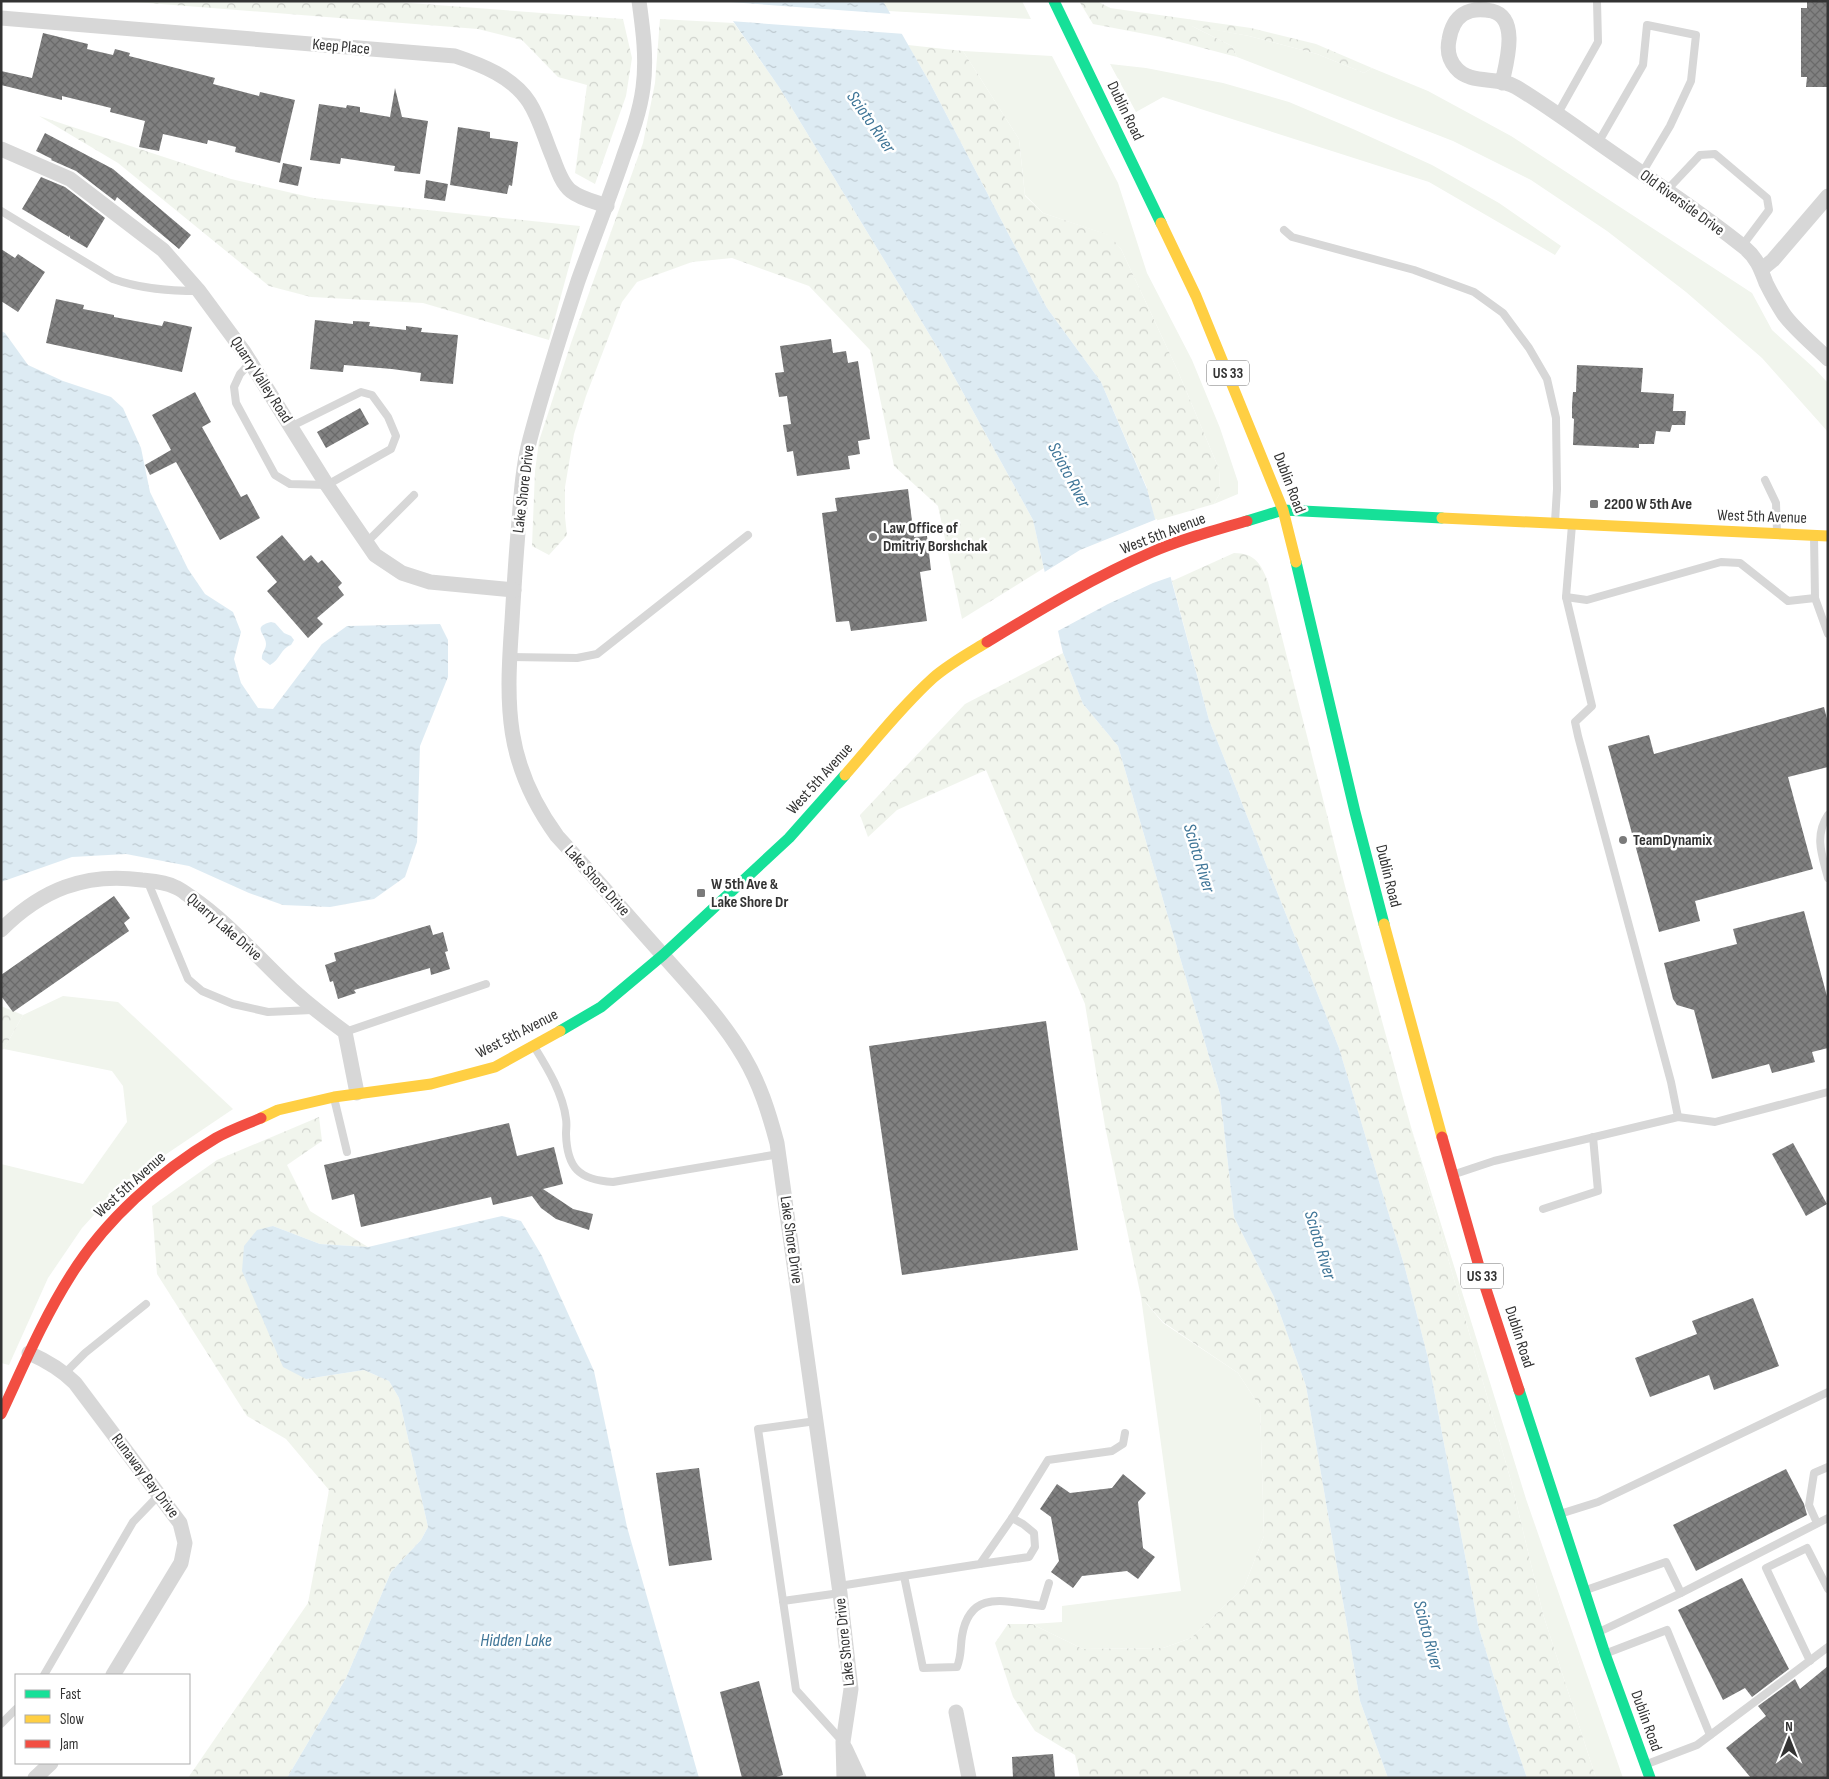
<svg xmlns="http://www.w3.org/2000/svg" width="1829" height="1779" viewBox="0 0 1829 1779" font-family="'Sofia Sans Condensed',sans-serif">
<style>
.green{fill:#f1f5ed}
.forest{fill:url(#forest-crowns)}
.water{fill:url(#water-ripples)}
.pier{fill:#fff}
.building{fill:url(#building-cross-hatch)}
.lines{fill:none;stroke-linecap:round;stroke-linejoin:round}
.lane{stroke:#d7d7d7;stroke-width:8}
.street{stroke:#d7d7d7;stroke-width:15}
.fast{stroke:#16e098;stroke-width:11}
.slow{stroke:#ffcf43;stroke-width:11}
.jam{stroke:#f24e42;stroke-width:11}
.poi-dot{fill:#7a7a7a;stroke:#fff;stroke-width:2}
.labels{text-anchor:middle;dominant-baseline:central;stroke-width:5;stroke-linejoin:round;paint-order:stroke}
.shield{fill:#fff;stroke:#707070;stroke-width:1}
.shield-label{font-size:15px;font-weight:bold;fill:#333}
.street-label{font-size:16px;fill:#333;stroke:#fff}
.poi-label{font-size:16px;font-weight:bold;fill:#333;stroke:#fff;text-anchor:start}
.water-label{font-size:18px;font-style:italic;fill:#3f7597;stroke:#fff}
</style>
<defs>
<pattern id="forest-crowns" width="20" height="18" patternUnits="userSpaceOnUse" patternTransform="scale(1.25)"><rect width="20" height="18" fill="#f1f5ed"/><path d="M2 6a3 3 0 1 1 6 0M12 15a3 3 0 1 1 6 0" fill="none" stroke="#cfd2cc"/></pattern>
<pattern id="water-ripples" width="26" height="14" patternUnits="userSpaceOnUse" patternTransform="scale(1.25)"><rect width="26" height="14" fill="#ddebf3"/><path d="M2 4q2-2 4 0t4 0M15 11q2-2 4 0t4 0" fill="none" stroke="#becad1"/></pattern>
<pattern id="building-cross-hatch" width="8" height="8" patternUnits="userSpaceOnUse" patternTransform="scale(1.25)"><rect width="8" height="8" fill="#818181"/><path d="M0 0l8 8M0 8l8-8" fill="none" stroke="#6a6a6a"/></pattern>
</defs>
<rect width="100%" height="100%" fill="#fff"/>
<g class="green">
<path d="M 883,1 L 1022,1 L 1031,19 L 888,11 Z"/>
<path d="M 1190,25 L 1249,36 L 1317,54 L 1364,73 L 1372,68 L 1428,91 L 1511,136 L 1752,293 L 1772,330 L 1814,368 L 1828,383 L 1828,432 L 1762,358 L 1686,292 L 1607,231 L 1531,180 L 1453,141 L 1237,57 L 1232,46 Z"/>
<path d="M 963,51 L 1052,56 L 1118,183 L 1147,273 L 1192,360 L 1220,428 L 1238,482 L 1238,494 L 1214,504 L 1220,493 L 1219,469 L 1177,369 L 1121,249 L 1108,235 L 1043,213 L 1025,195 L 1019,139 Z"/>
<path d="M 1110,64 L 1146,68 L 1223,83 L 1289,102 L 1353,129 L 1432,165 L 1499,203 L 1561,246 L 1555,255 L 1429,182 L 1163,97 L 1136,112 Z"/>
<path d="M 63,996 L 118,1002 L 233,1109 L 122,1184 L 82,1228 L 48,1278 L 9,1365 L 1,1363 L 1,1164 L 83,1184 L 127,1122 L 123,1086 L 112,1071 L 4,1049 L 23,1015 Z"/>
<path d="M 1411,1127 L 1526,1499 L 1623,1778 L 1596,1778 L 1543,1614 L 1511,1481 Z"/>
<path d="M 1141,1297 L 1163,1323 L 1238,1373 L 1260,1407 L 1264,1536 L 1244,1587 L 1191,1638 L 1163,1648 L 1083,1649 L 1032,1624 L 1062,1622 L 1062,1606 L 1181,1591 Z"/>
</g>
<g class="forest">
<path d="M 123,1 L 383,1 L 623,19 L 632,58 L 626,96 L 595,184 L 575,173 L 587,85 L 558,77 L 522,40 L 478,29 Z"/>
<path d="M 1079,1 L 1097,1 L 1110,8 L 1251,28 L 1316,44 L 1372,68 L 1364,73 L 1317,54 L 1249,36 L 1192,26 L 1232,46 L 1237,57 L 1161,37 L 1093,24 Z"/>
<path d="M 660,19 L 734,23 L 779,87 L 945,360 L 1033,520 L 1044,568 L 962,619 L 938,506 L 894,466 L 870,350 L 809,286 L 732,258 L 692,262 L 637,282 L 622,302 L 586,396 L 574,434 L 565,487 L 565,517 L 567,535 L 549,555 L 532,546 L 535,471 L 539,441 L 571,343 L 643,143 L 655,83 Z"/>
<path d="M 908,45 L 963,51 L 1019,139 L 1025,196 L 1043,213 L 1109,235 L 1121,249 L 1177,369 L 1219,469 L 1220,493 L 1214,504 L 1155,521 L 1147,488 L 1101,382 L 1047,308 L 930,83 Z"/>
<path d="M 39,116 L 231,179 L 314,198 L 580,226 L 549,340 L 423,303 L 311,297 L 269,286 L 118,163 Z"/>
<path d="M 1234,553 C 1255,553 1261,564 1268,582 L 1345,886 L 1411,1127 L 1511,1481 L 1543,1614 L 1596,1778 L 1527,1778 L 1506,1717 L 1478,1625 L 1428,1358 L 1405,1268 L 1339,1048 L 1209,720 L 1172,581 Z"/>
<path d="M 1063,653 L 1083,704 L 1118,746 L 1220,1094 L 1234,1217 L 1274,1297 L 1306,1386 L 1360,1701 L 1388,1778 L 1080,1778 L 1075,1755 L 1035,1731 L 1013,1697 L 995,1643 L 1008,1624 L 1032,1624 L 1083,1649 L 1163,1648 L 1191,1638 L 1244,1587 L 1264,1536 L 1260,1407 L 1238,1373 L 1163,1322 L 1141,1297 L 1105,1126 L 1085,1004 L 986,770 L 897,810 L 868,837 L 860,815 L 965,704 Z"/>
<path d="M 1,1006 L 23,1015 L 4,1049 L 1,1050 Z"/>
<path d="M 319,1117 L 322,1141 L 287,1165 L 310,1211 L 368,1247 L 320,1244 L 273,1226 L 306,1379 L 364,1370 L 389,1381 L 399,1398 L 428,1527 L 421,1540 L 391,1572 L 346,1678 L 287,1778 L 188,1778 L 308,1603 L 329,1490 L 286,1439 L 247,1416 L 157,1274 L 152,1206 L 217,1160 Z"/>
</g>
<g class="water">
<path d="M 719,1 L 883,1 L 930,83 L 1047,308 L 1101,382 L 1147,489 L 1209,720 L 1339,1048 L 1405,1268 L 1428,1358 L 1478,1625 L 1506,1717 L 1527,1778 L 1388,1778 L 1360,1701 L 1306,1386 L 1274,1297 L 1234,1217 L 1220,1094 L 1118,746 L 1083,704 L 1063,653 L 1033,520 L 945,360 L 779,87 Z"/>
<path d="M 1,331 L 5,333 L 28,365 L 63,381 L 111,397 L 123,408 L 141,448 L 150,492 L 188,569 L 205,594 L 233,612 L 241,632 L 234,659 L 241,683 L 258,708 L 273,709 L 322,644 L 347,626 L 440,624 L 448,640 L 448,677 L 420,746 L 417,842 L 405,877 L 374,899 L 330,907 L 283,905 L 249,893 L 189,866 L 126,854 L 72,857 L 1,882 Z"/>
<path d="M 271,622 L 275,623 L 284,633 L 291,636 L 294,640 L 291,645 C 281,648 280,660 270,665 L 262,659 C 261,653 266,650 266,644 C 266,634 251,627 271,622 Z"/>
<path d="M 502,1216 L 521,1221 L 542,1256 L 594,1371 L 627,1527 L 699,1778 L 287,1778 L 346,1678 L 391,1572 L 421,1540 L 428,1527 L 399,1398 L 389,1381 L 364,1370 L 306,1379 L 283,1367 L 242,1271 L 244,1246 L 257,1230 L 273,1226 L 320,1244 L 368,1247 Z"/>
</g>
<g class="pier">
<path d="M 716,1 L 893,14 L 905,34 L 730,21 Z"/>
<path d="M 1157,519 L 1173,576 L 1153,583 L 1108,604 L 1056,632 L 1043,573 L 1080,550 Z"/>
</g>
<g class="building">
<path d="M 1807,1 L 1828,1 L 1828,87 L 1806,87 L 1807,77 L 1801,77 L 1801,8 L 1807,8 Z"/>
<path d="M 43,33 L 88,44 L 87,49 L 113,55 L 115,49 L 130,53 L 129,56 L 215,78 L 213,84 L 259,96 L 260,92 L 295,100 L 280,163 L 235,152 L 236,147 L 208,140 L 207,144 L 163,134 L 159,151 L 139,147 L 145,121 L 110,112 L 111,108 L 62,96 L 62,100 L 1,85 L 1,71 L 32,78 Z"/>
<path d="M 395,88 L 402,117 L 428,121 L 420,174 L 394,171 L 395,166 L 341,158 L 340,164 L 310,160 L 319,104 L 346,108 L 347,105 L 360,107 L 360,112 L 390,117 Z"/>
<path d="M 458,127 L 490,132 L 490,138 L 518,142 L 512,186 L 509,185 L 507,194 L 450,185 Z"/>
<path d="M 45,133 L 113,169 L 191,235 L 179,249 L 117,197 L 115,201 L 76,171 L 51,160 L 52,159 L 36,151 Z"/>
<path d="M 283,163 L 302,167 L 298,186 L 279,182 Z"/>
<path d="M 41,177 L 65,187 L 105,218 L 87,248 L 70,238 L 70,235 L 69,237 L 22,209 Z"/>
<path d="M 426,180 L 448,184 L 445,201 L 424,198 Z"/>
<path d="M 1,249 L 15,258 L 18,254 L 45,272 L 18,312 L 1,301 Z"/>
<path d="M 56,299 L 84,305 L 83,309 L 114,315 L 114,317 L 162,326 L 164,321 L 192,327 L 182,372 L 46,343 Z"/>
<path d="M 315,320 L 353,324 L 353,321 L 370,322 L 369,326 L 406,330 L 406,326 L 422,328 L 421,332 L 458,335 L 453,384 L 420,381 L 421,373 L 392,369 L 344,365 L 343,372 L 310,369 Z"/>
<path d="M 831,339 L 833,353 L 846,351 L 848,363 L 858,361 L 870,439 L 858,441 L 860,454 L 848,456 L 850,469 L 797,476 L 793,451 L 787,452 L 783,425 L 791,424 L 787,396 L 779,397 L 775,373 L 784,372 L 780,346 Z"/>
<path d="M 1577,365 L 1643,368 L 1641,392 L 1674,394 L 1673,411 L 1686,411 L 1685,425 L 1672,425 L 1670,432 L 1656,431 L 1654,444 L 1639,444 L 1639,448 L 1573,445 L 1574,419 L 1572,418 L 1572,405 L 1573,392 L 1576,392 Z"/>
<path d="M 195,392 L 211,422 L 202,427 L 241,497 L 247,494 L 260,518 L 220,540 L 176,462 L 150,475 L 145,465 L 171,450 L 152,415 Z"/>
<path d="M 360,408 L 369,424 L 326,448 L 317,432 Z"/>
<path d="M 908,489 L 914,537 L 927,536 L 931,570 L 920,572 L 927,621 L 851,631 L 849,621 L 836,622 L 822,513 L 837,511 L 835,498 Z"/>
<path d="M 282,535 L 304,561 L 311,555 L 318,563 L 322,560 L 342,583 L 338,587 L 344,595 L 317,618 L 323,624 L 308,638 L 267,591 L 277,582 L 256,557 Z"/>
<path d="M 1824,707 L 1828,723 L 1828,767 L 1788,777 L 1813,869 L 1695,901 L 1700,921 L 1659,932 L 1608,746 L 1649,735 L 1654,754 Z"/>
<path d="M 114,896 L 130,918 L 124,923 L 129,931 L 13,1012 L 1,996 L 1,975 Z"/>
<path d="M 1804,911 L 1828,1000 L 1828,1048 L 1812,1052 L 1815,1062 L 1772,1073 L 1769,1064 L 1712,1079 L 1694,1010 L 1677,1005 L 1673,999 L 1664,963 L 1737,944 L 1733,929 Z"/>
<path d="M 430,925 L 433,935 L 443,932 L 448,951 L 445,952 L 450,969 L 431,975 L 430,968 L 354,990 L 356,993 L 338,999 L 333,981 L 330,982 L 325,965 L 336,961 L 334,953 Z"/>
<path d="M 1046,1021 L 1078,1250 L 902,1275 L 869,1046 Z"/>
<path d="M 509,1123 L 517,1156 L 554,1147 L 563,1184 L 543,1189 L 573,1209 L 593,1214 L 589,1230 L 556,1219 L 541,1208 L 532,1196 L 493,1205 L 491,1197 L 361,1227 L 354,1194 L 332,1200 L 324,1165 Z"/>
<path d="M 1793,1143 L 1827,1204 L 1806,1216 L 1772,1154 Z"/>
<path d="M 1753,1298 L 1779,1366 L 1714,1390 L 1709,1375 L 1650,1397 L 1635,1358 L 1697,1334 L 1692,1321 Z"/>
<path d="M 699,1468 L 712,1560 L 669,1566 L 656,1473 Z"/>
<path d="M 1786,1469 L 1804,1504 L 1807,1515 L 1696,1571 L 1673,1525 Z"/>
<path d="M 1123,1474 L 1146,1493 L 1138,1502 L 1143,1548 L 1155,1557 L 1138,1579 L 1127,1571 L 1082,1576 L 1073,1588 L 1051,1572 L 1059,1561 L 1051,1517 L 1040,1509 L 1057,1484 L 1070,1493 L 1112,1488 Z"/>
<path d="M 1742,1578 L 1789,1669 L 1752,1697 L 1745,1688 L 1723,1700 L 1678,1610 Z"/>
<path d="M 1828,1666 L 1828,1778 L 1751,1778 L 1726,1748 L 1766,1716 L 1758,1706 L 1795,1679 L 1800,1689 Z"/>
<path d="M 759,1681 L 783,1775 L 773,1778 L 742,1778 L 720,1692 Z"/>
<path d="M 1053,1754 L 1055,1778 L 1013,1778 L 1012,1757 Z"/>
</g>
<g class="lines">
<g class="lane">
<path d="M 1557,115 L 1598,42 L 1597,1"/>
<path d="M 1598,143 L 1643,65 L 1647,25 L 1696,35 L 1691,81 L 1670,126 L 1642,173"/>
<path d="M 1667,190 L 1700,155 L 1715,154 L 1767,198 L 1769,210 L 1742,246"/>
<path d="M 1,211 L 113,279 C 141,289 169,291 199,291"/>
<path d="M 1284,230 L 1292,237 L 1414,270 L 1474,292 L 1503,313 L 1529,348 L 1547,379 L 1556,418 L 1557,489 L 1555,522"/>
<path d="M 251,362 L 240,374 L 234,387 L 236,403 L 275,475 L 290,484 L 327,485 L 391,449 L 396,436 L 388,417 L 372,395 L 361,392 L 290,427"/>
<path d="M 1765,480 L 1776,503 L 1777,532"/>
<path d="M 1572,525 L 1566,597 L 1592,706 L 1575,722 L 1578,736 L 1671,1082 L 1678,1117"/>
<path d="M 1814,536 L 1815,598 L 1828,634"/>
<path d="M 366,543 L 414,495"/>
<path d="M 1566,597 L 1587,600 L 1721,562 L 1740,563 L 1788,601 L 1815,598"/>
<path d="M 510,657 L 577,658 L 597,654 L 748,535"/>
<path d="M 1828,815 C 1814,836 1822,855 1828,878"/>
<path d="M 147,880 L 188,979 L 202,991 L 233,1004 L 268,1012 L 312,1010"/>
<path d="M 345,1032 L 486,984"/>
<path d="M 535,1048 C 548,1069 563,1094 566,1119 C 567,1124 566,1129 566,1134 C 567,1168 579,1180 613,1182 L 779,1154"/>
<path d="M 334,1098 L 347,1152"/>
<path d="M 1455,1174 L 1494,1161 L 1678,1117 L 1715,1122 L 1828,1092"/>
<path d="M 1543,1209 L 1598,1191 L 1593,1137"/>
<path d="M 65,1373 L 85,1353 L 146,1304"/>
<path d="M 816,1421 L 758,1429 L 796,1690 L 843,1742"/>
<path d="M 1563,1513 L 1598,1502 L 1828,1392"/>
<path d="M 1817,1523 L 1809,1505 L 1814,1473 L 1828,1467"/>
<path d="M 980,1564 L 1029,1557 L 1035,1547 L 1034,1533 L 1023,1524 L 1012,1518"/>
<path d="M 904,1576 L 923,1668 L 957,1667 C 962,1654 960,1648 962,1636 C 970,1588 1006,1602 1042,1606 L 1049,1583"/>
<path d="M 839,1586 L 980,1564 L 1012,1518 L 1048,1460 L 1112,1451 L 1123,1444 L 1125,1433"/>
<path d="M 1586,1590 L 1666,1562 L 1681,1593 L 1828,1518"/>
<path d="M 783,1601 L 840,1593"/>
<path d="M 1601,1631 L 1681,1593"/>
<path d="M 1607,1653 L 1667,1630 L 1710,1735"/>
<path d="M 1810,1661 L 1766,1568 L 1807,1548 L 1828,1589"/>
<path d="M 44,1675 L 133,1522 L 159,1495"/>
<path d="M 1,1724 L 16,1709"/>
<path d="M 1647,1764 L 1697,1745 L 1828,1647"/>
</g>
<g class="street">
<path d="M 639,1 C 643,30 647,59 643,88 C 640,111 632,133 624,155 C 610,197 593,239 578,281 C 561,333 544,386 530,439 C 523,465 521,494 519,521 C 516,554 514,587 512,621 C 506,706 504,763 557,836 C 592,874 626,914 661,953 C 690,986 722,1019 744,1057 C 760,1084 769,1113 777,1143 L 840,1593 L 851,1689 L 843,1742 L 844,1778"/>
<path d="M 1,18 L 455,56 C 482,65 513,77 529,102 C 540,119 545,140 553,158 C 557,169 562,184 571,191 C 581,199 596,202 607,206"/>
<path d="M 1502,83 C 1506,64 1520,18 1492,11 C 1468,6 1453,15 1449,40 C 1447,50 1449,60 1456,68 C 1470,85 1498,76 1516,87 C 1554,110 1589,137 1626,162 C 1666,190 1707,217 1745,248 C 1757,258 1761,270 1766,283 C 1771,293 1777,304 1783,313 C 1791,326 1816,347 1828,359"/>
<path d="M 1,149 L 70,179 L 163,250 L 199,291 L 244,352 L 327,485 L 375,555 L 402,573 L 430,582 L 514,590"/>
<path d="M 1762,269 L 1773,260 L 1828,196"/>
<path d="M 1,930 C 41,890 85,872 142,880 C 152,881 166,882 175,887 C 181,889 186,894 191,897 C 225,920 252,951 281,979 C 301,999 323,1016 345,1032 L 357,1093"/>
<path d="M 29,1353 C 47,1361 61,1369 75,1383 L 180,1523 L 185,1543 L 181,1563 L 113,1675"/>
<path d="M 956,1712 L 969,1778"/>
<path d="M 845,1748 L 859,1778"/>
<path d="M 35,1778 L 51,1763"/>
</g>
<g class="fast">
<path d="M 1054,1 L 1161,223"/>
<path d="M 1247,521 L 1283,510 L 1442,518"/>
<path d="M 1296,562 L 1355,812 L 1384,924"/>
<path d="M 560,1031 L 601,1007 L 663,955 L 789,838 L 845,775"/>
<path d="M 1519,1390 L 1605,1654 L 1650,1778"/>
</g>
<g class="slow">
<path d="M 1161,223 L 1196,296 L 1283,510 L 1296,562"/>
<path d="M 1442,518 L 1828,536"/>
<path d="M 845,775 C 873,743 901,707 933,678 C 949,664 969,653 987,642"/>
<path d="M 1384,924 L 1442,1137"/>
<path d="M 261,1118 L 278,1110 L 334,1097 L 431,1084 L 495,1067 L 560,1031"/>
</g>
<g class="jam">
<path d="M 987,642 C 1040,610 1094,577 1152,552 C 1182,539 1215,530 1247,521"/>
<path d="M 1442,1137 L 1482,1277 L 1519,1390"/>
<path d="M 1,1414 C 23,1367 43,1319 71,1275 C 106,1219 159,1172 216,1138 C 230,1130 247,1124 261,1118"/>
</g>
</g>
<g class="poi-dot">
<rect x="1589" y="499" width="10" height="10" rx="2.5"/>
<circle cx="873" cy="537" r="5"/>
<circle cx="1623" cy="840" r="5"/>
<rect x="696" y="888" width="10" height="10" rx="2.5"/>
</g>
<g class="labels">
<g class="shield">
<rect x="1207" y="360.5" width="42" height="25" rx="4"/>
<rect x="1461" y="1263.5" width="42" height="25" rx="4"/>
</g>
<g class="shield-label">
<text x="1228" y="373">US 33</text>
<text x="1482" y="1276">US 33</text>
</g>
<g class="street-label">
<text transform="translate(341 47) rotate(5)">Keep Place</text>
<text transform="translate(1125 111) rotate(64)">Dublin Road</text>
<text transform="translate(1682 203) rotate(36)">Old Riverside Drive</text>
<text transform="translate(261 380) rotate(57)">Quarry Valley Road</text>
<text transform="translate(1289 483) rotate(69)">Dublin Road</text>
<text transform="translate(524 489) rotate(-83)">Lake Shore Drive</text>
<text transform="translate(1762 517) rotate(2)">West 5th Avenue</text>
<text transform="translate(1163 534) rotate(-21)">West 5th Avenue</text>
<text transform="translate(820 779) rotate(-48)">West 5th Avenue</text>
<text transform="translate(1388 876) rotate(76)">Dublin Road</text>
<text transform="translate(597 881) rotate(48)">Lake Shore Drive</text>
<text transform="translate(224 927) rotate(41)">Quarry Lake Drive</text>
<text transform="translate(517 1034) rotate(-27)">West 5th Avenue</text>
<text transform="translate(130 1185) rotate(-42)">West 5th Avenue</text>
<text transform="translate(791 1240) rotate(82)">Lake Shore Drive</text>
<text transform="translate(1519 1337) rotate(72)">Dublin Road</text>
<text transform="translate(145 1476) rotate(53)">Runaway Bay Drive</text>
<text transform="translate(845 1642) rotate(-96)">Lake Shore Drive</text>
<text transform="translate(1646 1721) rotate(70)">Dublin Road</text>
</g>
<g class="poi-label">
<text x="1604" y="504">2200 W 5th Ave</text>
<text x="883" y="528">Law Office of<tspan x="883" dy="18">Dmitriy Borshchak</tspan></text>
<text x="1633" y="840">TeamDynamix</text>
<text x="711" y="884">W 5th Ave &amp;<tspan x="711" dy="18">Lake Shore Dr</tspan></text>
</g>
<g class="water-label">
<text transform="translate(871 122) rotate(55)">Scioto River</text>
<text transform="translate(1069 475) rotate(62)">Scioto River</text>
<text transform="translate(1199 858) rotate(73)">Scioto River</text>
<text transform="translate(1320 1245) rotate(73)">Scioto River</text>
<text transform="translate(1428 1635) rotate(75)">Scioto River</text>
<text x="516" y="1640">Hidden Lake</text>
</g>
</g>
<rect width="1829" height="1779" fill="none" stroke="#333333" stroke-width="5"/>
<rect x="15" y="1674" width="175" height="90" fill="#ffffff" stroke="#adadad"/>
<rect x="25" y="1690" width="25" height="8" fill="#16e098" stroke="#adadad"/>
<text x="60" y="1699" font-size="15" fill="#333333">Fast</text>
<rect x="25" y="1715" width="25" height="8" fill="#ffcf43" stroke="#adadad"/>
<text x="60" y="1724" font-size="15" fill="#333333">Slow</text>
<rect x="25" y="1740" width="25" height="8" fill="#f24e42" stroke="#adadad"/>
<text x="60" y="1749" font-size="15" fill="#333333">Jam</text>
<g transform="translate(1789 1739)" stroke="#ffffff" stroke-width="4" paint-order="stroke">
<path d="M0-4L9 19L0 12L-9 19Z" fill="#333333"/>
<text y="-8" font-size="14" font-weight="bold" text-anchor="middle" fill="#333333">N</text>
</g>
</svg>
